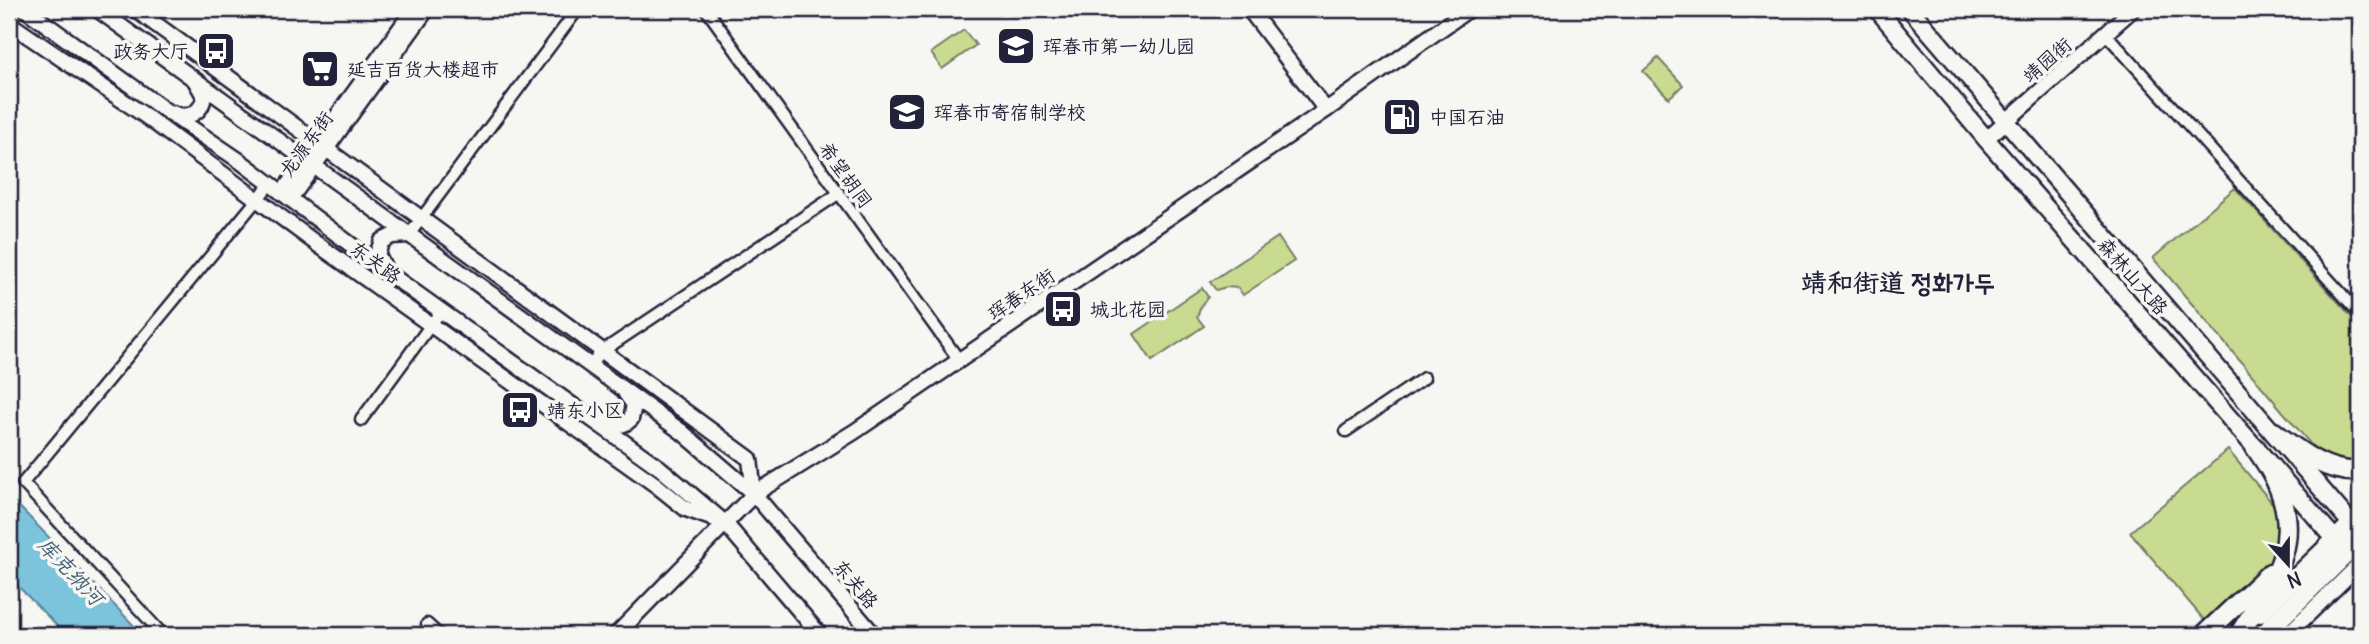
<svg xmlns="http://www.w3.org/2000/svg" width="2369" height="644" viewBox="0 0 2369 644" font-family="Delius,'LXGW WenKai TC','Poor Story',sans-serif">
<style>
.green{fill:#c8db90;stroke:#757e66;stroke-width:2}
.water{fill:#7cc4dc;stroke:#58839c;stroke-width:2}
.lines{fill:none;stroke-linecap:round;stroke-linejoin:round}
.street-casing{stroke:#22223b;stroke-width:15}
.secondary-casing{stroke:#22223b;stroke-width:19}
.primary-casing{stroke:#22223b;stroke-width:21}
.highway-casing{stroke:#22223b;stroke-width:23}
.street{stroke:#f6f6f2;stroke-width:10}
.secondary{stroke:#f6f6f2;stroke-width:14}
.primary{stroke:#f6f6f2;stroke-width:16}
.highway{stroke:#f6f6f2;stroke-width:18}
.labels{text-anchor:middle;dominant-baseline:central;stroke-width:7;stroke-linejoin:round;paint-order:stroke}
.poi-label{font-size:19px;fill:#22223b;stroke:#f6f6f2;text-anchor:start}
.street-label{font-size:19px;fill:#22223b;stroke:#f6f6f2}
.water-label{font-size:21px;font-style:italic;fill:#425b73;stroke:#f6f6f2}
.district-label{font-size:26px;font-weight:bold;fill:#22223b;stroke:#f6f6f2}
</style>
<rect width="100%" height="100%" fill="#f6f6f2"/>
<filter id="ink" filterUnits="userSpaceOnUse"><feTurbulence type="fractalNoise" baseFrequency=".0143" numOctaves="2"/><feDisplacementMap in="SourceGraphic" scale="14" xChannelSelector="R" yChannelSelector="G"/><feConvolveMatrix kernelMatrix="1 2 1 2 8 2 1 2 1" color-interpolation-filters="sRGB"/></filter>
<g filter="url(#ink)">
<g class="green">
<path d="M 964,30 L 976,45 L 942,69 L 931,53 Z"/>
<path d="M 1658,58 L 1683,85 L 1669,98 L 1643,71 Z"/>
<path d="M 2235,188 L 2360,326 L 2360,463 C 2341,463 2328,459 2312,446 L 2153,258 Z"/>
<path d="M 1278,237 L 1294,261 L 1243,295 L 1238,288 L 1226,287 L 1216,290 L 1210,282 Z"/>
<path d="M 1202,288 L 1208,297 L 1201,306 L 1197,317 L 1204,326 L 1152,361 L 1134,334 Z"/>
<path d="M 2228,450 L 2278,510 L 2283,534 L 2275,562 L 2205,621 L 2130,532 Z"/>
</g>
<path class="water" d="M 9,496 L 143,635 L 66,635 L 9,577 Z"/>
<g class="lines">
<defs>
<g id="street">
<path d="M 706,9 L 959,360"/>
<path d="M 2106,34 L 2360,314"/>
<path d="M 409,235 L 578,9"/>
<path d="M 590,366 L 601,352 L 838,194"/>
<path d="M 361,420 L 441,311"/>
<path d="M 1346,431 L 1424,378"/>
<path d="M 427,624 L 439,635"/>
<path d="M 163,635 L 23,483 L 270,184"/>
</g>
<g id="secondary">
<path d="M 25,9 L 162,108 L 240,161 L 395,278 L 660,468 L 725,523 L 820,635"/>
<path d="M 97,9 L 682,432 L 754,494 L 874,635"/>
<path d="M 135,9 L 750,459 L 754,494"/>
<path d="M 1249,9 L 1326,110"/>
<path d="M 9,23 L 144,115 L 317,244 L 656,485 L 686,509 L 714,519"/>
<path d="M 173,113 C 188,120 202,113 204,96 L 196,82"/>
<path d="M 1986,139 L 2133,9"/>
<path d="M 282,193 L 414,9"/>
<path d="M 290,199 L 427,9"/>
<path d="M 384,267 L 377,254 L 382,241 L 392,236 L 409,235"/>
<path d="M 602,422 C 613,426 622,428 631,419 L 634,405 L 626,394"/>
<path d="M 616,635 L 754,494 L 854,432 L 1326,110 L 1469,9"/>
<path d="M 2287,635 L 2358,566"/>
</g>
<g id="primary">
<path d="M 1877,9 L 1986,139 L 2342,547"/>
<path d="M 1910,9 L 2360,534"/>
</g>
<g id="highway">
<path d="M 2274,432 C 2299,451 2327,474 2360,471"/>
<path d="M 2260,613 L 2360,516"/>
<path d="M 2206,633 L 2270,573"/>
<path d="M 2240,633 C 2271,583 2304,546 2277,484 C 2272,471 2263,459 2255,447"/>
<path d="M 2263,635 L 2360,540"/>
</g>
</defs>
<use href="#street" class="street-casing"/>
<use href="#secondary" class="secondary-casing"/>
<use href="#primary" class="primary-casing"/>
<use href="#highway" class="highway-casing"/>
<use href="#street" class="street"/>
<use href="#secondary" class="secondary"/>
<use href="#primary" class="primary"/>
<use href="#highway" class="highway"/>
</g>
</g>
<defs>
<symbol id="school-square" viewBox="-11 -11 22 22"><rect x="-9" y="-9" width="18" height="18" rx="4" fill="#22223b" stroke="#f6f6f2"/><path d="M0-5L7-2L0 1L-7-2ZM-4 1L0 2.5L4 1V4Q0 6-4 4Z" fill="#fff"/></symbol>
<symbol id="bus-square" viewBox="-11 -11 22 22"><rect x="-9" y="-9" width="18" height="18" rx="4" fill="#22223b" stroke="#f6f6f2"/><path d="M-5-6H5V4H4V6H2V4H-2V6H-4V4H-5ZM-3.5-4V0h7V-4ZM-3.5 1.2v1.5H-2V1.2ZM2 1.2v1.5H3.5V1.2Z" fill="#fff"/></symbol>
<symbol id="supermarket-square" viewBox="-11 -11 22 22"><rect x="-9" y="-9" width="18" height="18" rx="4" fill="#22223b" stroke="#f6f6f2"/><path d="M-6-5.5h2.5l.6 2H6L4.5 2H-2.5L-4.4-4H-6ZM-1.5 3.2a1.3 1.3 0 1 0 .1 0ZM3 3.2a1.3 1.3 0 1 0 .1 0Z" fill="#fff"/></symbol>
<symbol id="fuel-square" viewBox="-11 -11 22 22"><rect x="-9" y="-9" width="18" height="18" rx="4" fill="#22223b" stroke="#f6f6f2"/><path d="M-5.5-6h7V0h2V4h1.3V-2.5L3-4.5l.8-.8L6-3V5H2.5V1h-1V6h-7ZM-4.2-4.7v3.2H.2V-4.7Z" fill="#fff"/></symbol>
</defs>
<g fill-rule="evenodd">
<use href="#school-square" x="994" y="24" width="44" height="44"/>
<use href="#bus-square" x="194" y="29" width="44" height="44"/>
<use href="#supermarket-square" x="298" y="47" width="44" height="44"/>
<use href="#school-square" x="885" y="90" width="44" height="44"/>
<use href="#fuel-square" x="1380" y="95" width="44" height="44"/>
<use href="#bus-square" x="1041" y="287" width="44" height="44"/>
<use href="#bus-square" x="498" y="388" width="44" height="44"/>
</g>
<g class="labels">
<g class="poi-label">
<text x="1043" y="46">珲春市第一幼儿园</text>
<text x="189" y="51" text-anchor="end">政务大厅</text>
<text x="347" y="69">延吉百货大楼超市</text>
<text x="934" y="112">珲春市寄宿制学校</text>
<text x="1429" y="117">中国石油</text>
<text x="1090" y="309">城北花园</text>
<text x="547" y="410">靖东小区</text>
</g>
<g class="street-label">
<text transform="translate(2047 60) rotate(-41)">靖园街</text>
<text transform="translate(306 144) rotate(-54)">龙源东街</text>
<text transform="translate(846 175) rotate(54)">希望胡同</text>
<text transform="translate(376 262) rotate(36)">东关路</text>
<text transform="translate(2133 276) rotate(49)">森林山大路</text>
<text transform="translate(1021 294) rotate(-34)">珲春东街</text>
<text transform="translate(856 584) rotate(50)">东关路</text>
</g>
<g class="water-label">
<text transform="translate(71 571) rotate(47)">库克纳河</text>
</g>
<g class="district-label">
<text x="1898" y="282">靖和街道 정화가두</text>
</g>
</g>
<rect width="2369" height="644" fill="none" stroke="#f6f6f2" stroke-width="35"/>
<rect x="18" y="18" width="2334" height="609" fill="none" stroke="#22223b" stroke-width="2.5" filter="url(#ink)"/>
<g transform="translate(2288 564) rotate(159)" stroke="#f6f6f2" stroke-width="5" paint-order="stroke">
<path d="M0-5L12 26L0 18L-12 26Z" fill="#22223b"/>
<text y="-10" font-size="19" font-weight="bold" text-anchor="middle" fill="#22223b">N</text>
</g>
</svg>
